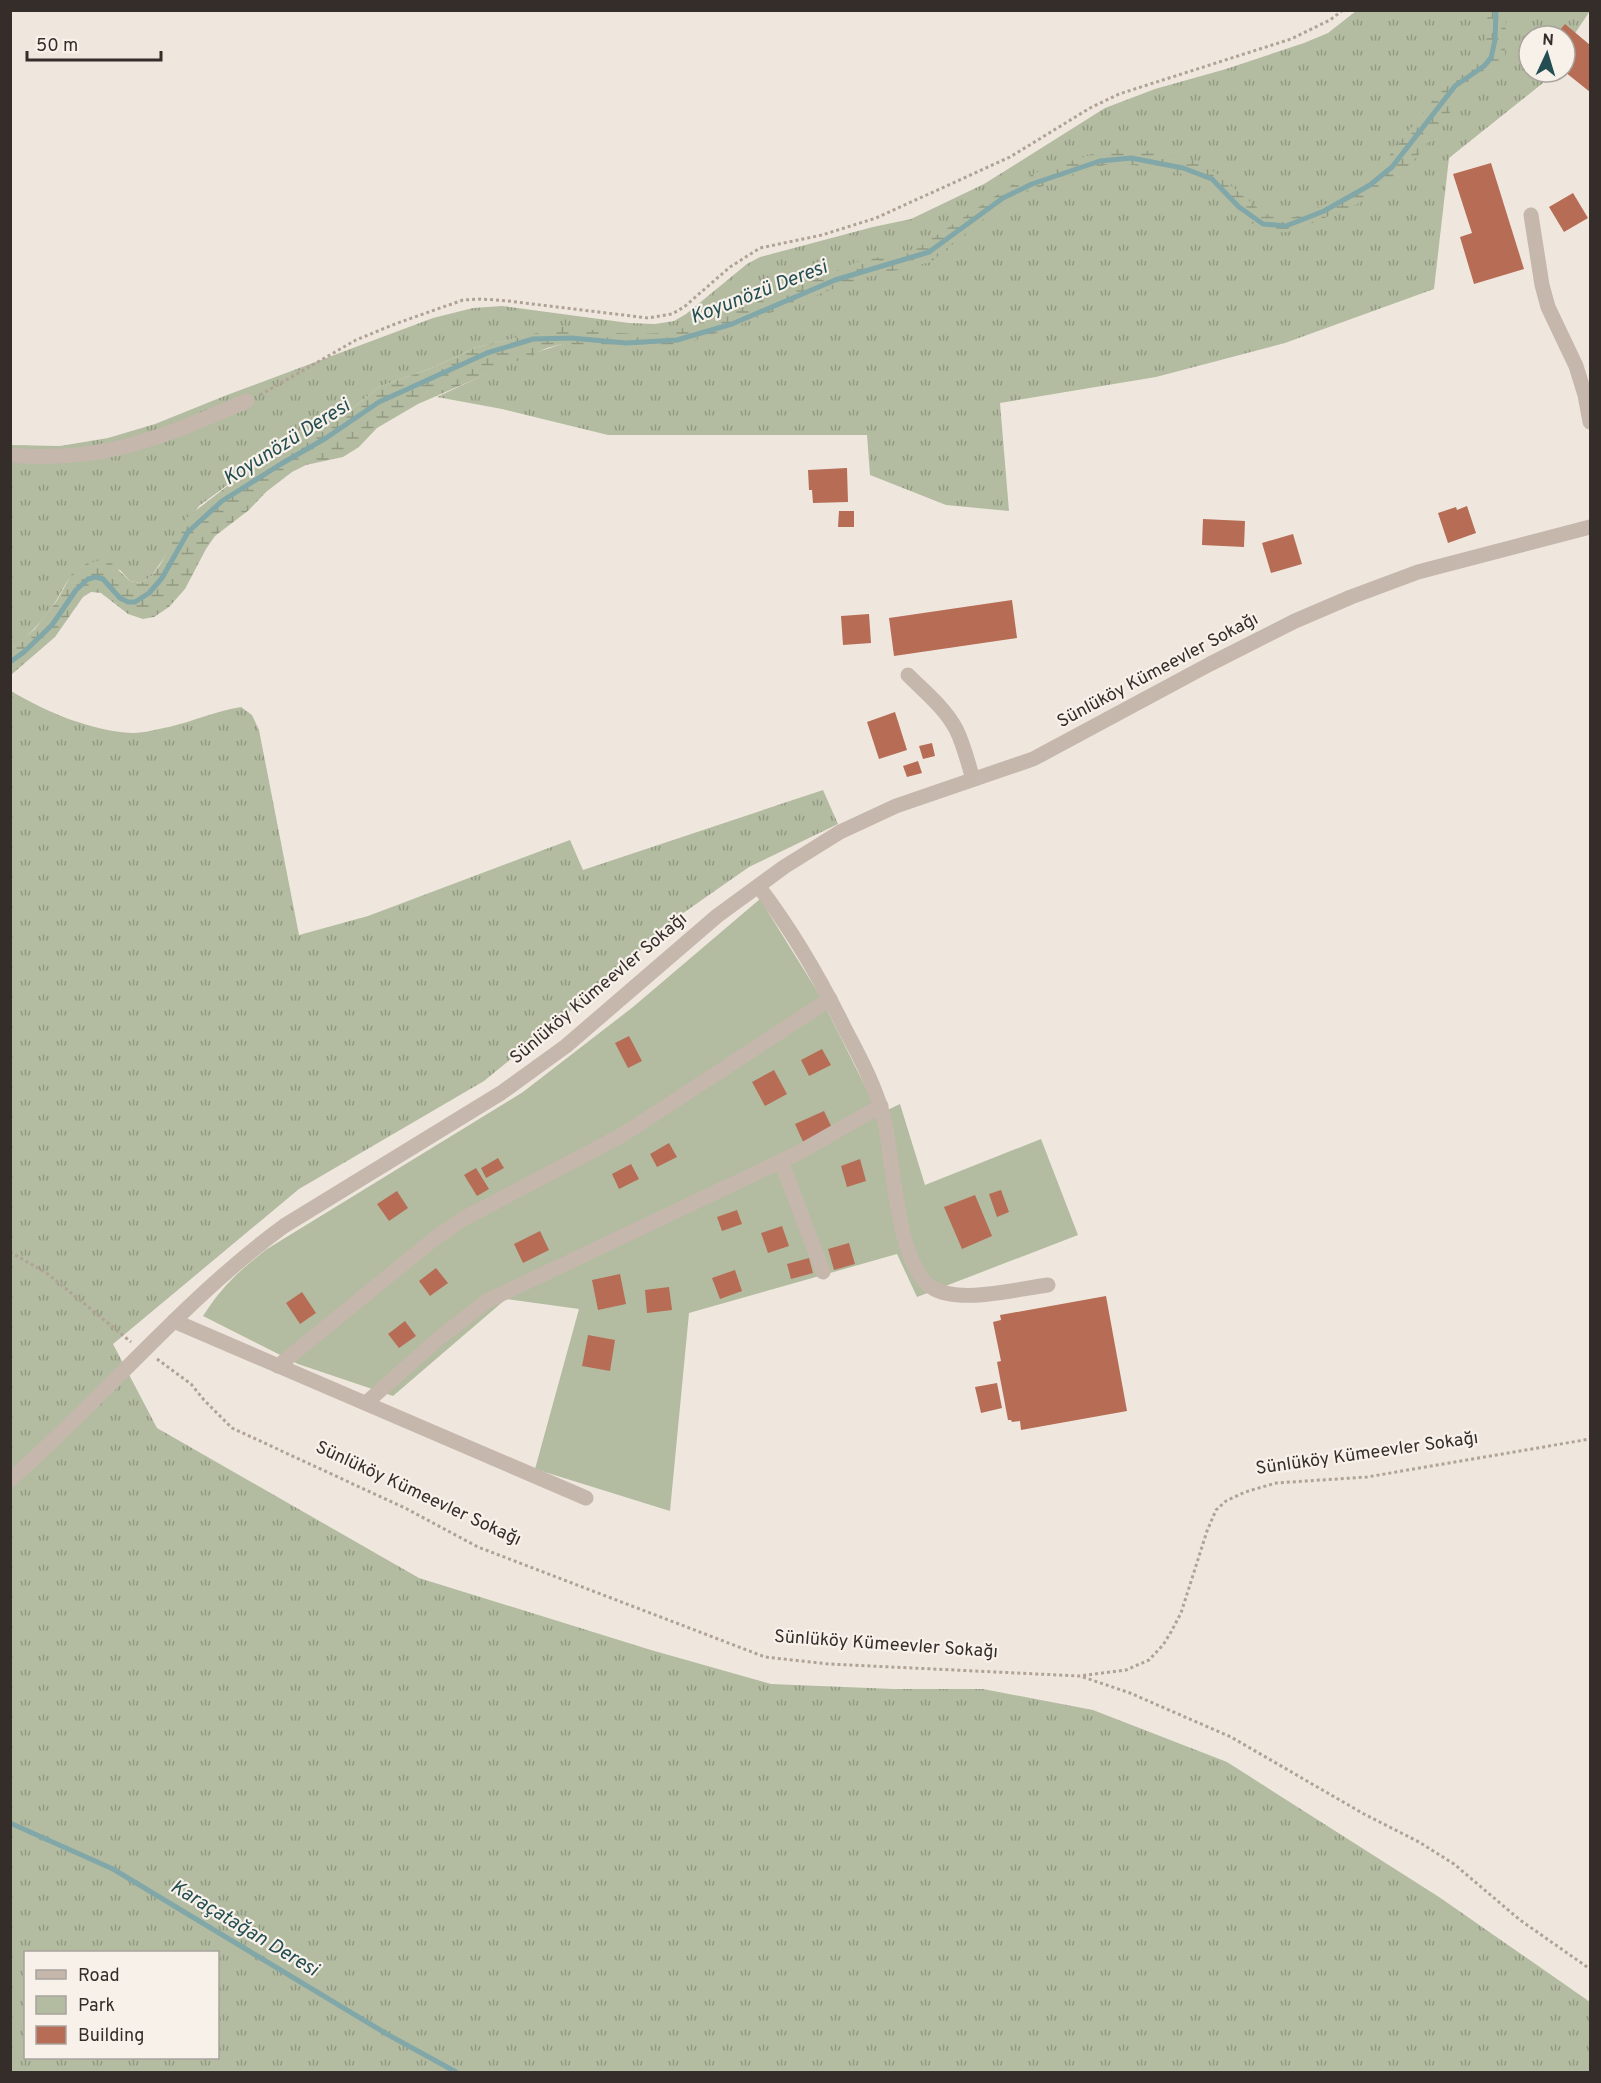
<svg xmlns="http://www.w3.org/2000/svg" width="1601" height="2083" viewBox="0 0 1601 2083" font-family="Overpass,sans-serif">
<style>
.grass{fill:url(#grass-tufts);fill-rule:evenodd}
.wetland{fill:url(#wetland-marsh)}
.green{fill:#b3bca0}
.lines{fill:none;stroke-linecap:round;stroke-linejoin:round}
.stream{stroke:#81a7a9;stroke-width:5}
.building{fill:#b66c55}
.path{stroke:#b1a296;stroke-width:3;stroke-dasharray:3 3;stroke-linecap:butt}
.minor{stroke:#c6b7ac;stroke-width:15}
.labels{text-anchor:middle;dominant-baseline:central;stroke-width:4.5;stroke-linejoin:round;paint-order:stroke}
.street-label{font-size:18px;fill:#352d2a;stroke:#f7f1ea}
.water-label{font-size:20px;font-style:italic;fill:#244e51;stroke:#f7f1ea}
</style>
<defs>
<pattern id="grass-tufts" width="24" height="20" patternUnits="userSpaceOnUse" patternTransform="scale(1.5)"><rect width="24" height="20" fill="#b3bca0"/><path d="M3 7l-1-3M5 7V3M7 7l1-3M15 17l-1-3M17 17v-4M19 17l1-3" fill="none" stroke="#929983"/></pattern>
<pattern id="wetland-marsh" width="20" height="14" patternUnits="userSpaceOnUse" patternTransform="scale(1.5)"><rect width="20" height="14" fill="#b3bca0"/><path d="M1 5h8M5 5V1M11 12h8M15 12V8" fill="none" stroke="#929983"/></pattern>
</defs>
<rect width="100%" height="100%" fill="#efe7de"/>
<g class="grass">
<path d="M 1356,11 L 1590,11 L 1565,48 L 1565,36 L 1529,36 L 1529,72 L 1550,72 L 1543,83 L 1449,158 L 1434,289 L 1285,343 L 1156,377 L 1000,403 L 1009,511 L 946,505 L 870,475 L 867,435 L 608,435 L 502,409 L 437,397 L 522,357 L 562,344 L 565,327 L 477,347 L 434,367 L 379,387 L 343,416 L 256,464 L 199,506 L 151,577 L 141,583 L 130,581 L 120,570 L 85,564 C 69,575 66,584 56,601 C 45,619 28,637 11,649 L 11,445 L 60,446 L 108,438 L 155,424 L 227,395 L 433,318 L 473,308 L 502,306 L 629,323 L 655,324 L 674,321 L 686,314 L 747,264 L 760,257 L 873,227 L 911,219 L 984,184 L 1105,108 L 1155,89 L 1226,69 L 1304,43 L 1328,33 Z"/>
<path d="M 11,691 C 47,712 90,731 133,733 C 144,733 158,729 169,727 C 194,721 216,711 241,707 L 252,715 L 259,730 L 299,935 L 368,916 L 570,840 L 583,870 L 823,790 L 838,824 L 749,867 L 679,916 L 603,984 L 484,1081 L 299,1189 L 113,1344 L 157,1428 L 419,1578 L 651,1650 L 771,1684 L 894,1689 L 983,1689 L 1093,1710 L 1227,1762 L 1439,1897 L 1590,2002 L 1590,2072 L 11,2072 ZM 26,1952 L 218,1952 L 218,2058 L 26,2058 Z"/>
</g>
<path class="wetland" d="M 1488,11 L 1506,11 L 1505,56 L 1496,69 L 1476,86 L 1459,97 L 1445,121 L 1424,149 L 1398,177 L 1380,191 L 1359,203 L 1294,231 L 1274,233 L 1263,230 L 1248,221 L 1216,190 L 1194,176 L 1117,162 L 1078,172 L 1015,197 L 998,207 L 931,262 L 859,279 L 720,332 L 689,342 L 658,347 L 631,348 L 562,344 L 547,348 L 418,404 L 377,428 L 359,447 L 343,457 L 306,465 L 292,472 L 266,492 L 249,510 L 215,536 L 206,549 L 185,589 L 169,607 L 154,617 L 143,619 L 128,614 L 101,593 L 91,592 L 83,597 L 55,637 L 11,675 L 11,649 L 35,629 L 56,602 L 73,572 L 85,564 L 101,560 L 110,562 L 130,581 L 141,583 L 151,577 L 160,565 L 186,518 L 256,464 L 343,416 L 379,387 L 434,367 L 477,347 L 566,326 L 605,332 L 638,334 L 662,333 L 688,327 L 752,304 L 785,289 L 822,277 L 857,262 L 916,249 L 1015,183 L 1040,171 L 1108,149 L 1149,151 L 1187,158 L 1208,167 L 1265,214 L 1280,218 L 1295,217 L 1326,204 L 1374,175 L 1437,95 L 1480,59 L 1485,47 Z"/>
<path class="green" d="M 760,899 L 819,994 L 879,1114 L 900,1104 L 925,1185 L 1041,1139 L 1078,1235 L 917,1297 L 897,1254 L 689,1313 L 670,1511 L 535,1469 L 579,1309 L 506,1299 L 393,1396 L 298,1364 L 203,1316 C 223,1285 238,1272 267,1249 L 523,1092 L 633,1007 Z"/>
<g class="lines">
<g class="stream">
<path d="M 10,662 L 24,652 L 52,625 L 76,590 L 88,579 L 96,577 L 103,579 L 120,598 L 128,602 L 135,602 L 149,593 L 162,578 L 188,532 L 222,501 L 281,464 L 326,438 L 379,402 L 487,353 L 533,339 L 571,338 L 626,343 L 677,340 L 732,324 L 835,280 L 929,252 L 1003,198 L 1032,184 L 1100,161 L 1131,158 L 1183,168 L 1212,179 L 1239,207 L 1263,224 L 1286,226 L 1324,211 L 1370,185 L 1392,167 L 1455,86 L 1484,66 L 1491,58 L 1495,40 L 1496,10"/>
<path d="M 10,1823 L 113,1869 L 385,2033 L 456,2072"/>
</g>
</g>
<g class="building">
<path d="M 1565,24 L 1590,45 L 1590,92 L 1565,72 L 1565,36 L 1555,36 Z"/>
<path d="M 1491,163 L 1524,269 L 1474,284 L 1460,237 L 1472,233 L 1453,174 Z"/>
<path d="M 1573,193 L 1588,218 L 1564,232 L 1549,207 Z"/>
<path d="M 847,468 L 848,502 L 813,503 L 812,490 L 809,490 L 808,470 Z"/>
<path d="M 1467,506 L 1476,533 L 1448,543 L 1438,513 L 1456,507 L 1457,510 Z"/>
<path d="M 839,511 L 854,511 L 854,527 L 838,527 Z"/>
<path d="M 1203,519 L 1245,521 L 1244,547 L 1202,545 Z"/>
<path d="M 1293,534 L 1302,564 L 1271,573 L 1262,543 Z"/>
<path d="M 1012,600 L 1017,638 L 894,656 L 889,618 Z"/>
<path d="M 869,614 L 871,643 L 843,645 L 841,616 Z"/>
<path d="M 895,712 L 907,750 L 879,759 L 867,722 Z"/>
<path d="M 932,743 L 935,756 L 923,759 L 919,746 Z"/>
<path d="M 918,761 L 922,773 L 907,777 L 903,766 Z"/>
<path d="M 629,1036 L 642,1061 L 628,1068 L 615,1043 Z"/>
<path d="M 822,1049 L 831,1065 L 809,1076 L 801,1060 Z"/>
<path d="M 774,1070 L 787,1094 L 765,1106 L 752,1082 Z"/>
<path d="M 824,1111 L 833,1130 L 804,1144 L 795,1124 Z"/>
<path d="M 669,1143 L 677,1157 L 657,1167 L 650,1154 Z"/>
<path d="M 498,1158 L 504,1168 L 486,1178 L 481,1168 Z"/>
<path d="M 860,1159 L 866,1181 L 847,1187 L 841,1166 Z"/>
<path d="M 631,1164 L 639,1179 L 619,1189 L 612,1174 Z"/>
<path d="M 476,1168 L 489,1189 L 477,1196 L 464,1175 Z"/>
<path d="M 1001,1190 L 1009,1212 L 997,1217 L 989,1194 Z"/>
<path d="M 397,1191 L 408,1208 L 389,1221 L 377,1204 Z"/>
<path d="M 975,1195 L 992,1236 L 962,1249 L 944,1207 Z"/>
<path d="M 737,1210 L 742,1224 L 722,1231 L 717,1217 Z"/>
<path d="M 782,1226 L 789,1246 L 768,1253 L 761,1233 Z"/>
<path d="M 540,1231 L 549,1250 L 523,1263 L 514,1244 Z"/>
<path d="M 849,1243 L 855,1264 L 834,1270 L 828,1249 Z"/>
<path d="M 809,1258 L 813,1273 L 791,1279 L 787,1264 Z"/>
<path d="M 436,1268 L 448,1283 L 430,1296 L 419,1281 Z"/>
<path d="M 735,1270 L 742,1291 L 720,1299 L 712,1278 Z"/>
<path d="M 620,1274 L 626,1304 L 598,1310 L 592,1280 Z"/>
<path d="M 669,1287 L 672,1310 L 647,1313 L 645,1290 Z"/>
<path d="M 302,1292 L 316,1313 L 300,1324 L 286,1303 Z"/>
<path d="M 1106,1296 L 1127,1411 L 1021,1430 L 1020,1421 L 1012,1422 L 1011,1420 L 1008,1420 L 997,1362 L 1001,1361 L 993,1322 L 1001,1320 L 1000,1315 Z"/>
<path d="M 405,1321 L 416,1336 L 399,1348 L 388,1334 Z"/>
<path d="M 588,1335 L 615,1340 L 610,1371 L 582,1366 Z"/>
<path d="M 997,1383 L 1002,1408 L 981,1413 L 975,1387 Z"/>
</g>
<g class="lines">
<g class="path">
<path d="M 260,395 L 356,340 L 395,324 L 463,300 L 482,299 L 508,301 L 648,318 L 672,314 L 684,307 L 730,267 L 760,248 L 822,235 L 876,218 L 1010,157 L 1090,108 L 1119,94 L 1291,39 L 1330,20 L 1343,10"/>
<path d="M 10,1252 L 48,1274 L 131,1342"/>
<path d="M 157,1359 L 191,1384 L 204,1400 L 232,1428 L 407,1509 L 478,1547 L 765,1657 L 829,1664 L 1079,1676 L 1126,1670 L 1149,1660 L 1163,1645 L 1171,1632 L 1181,1613 L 1207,1531 L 1216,1510 L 1226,1501 L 1245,1492 L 1276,1483 L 1367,1477 L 1590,1439"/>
<path d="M 1083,1677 L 1130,1693 L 1231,1737 L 1364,1814 L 1419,1842 L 1454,1864 L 1520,1920 L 1590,1969"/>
</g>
<g class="minor">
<path d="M 1531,215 L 1542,285 L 1548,307 L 1576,366 L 1585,395 L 1590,422"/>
<path d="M 10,455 C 104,464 164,436 247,401"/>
<path d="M 908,675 C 925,692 945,708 956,729 C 964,745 968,763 973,779"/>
<path d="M 759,887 C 794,933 821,980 846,1031 C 862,1061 877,1090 885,1123 C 893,1161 897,1264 931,1287 C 958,1305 1017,1289 1048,1285"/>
<path d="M 781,1161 L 823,1272"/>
<path d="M 174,1321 L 586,1498"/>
<path d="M 278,1366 L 434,1239 L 463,1219 L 624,1134 L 830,999"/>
<path d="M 366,1403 L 438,1339 L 487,1301 L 796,1154 L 881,1106"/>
<path d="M 10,1480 C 104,1398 183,1300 284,1226 L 501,1093 L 566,1046 L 717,916 L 784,867 L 840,832 L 896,806 L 1033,759 L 1210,664 L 1295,621 L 1351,597 L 1418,572 L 1590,527"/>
</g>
</g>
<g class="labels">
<g class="street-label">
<text transform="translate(1158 671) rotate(-28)">Sünlüköy Kümeevler Sokağı</text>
<text transform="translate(599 989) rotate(-40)">Sünlüköy Kümeevler Sokağı</text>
<text transform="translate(1367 1454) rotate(-8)">Sünlüköy Kümeevler Sokağı</text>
<text transform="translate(418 1494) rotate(25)">Sünlüköy Kümeevler Sokağı</text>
<text transform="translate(886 1645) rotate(4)">Sünlüköy Kümeevler Sokağı</text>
</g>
<g class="water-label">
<text transform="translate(759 293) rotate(-21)">Koyunözü Deresi</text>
<text transform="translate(287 443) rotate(-32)">Koyunözü Deresi</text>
<text transform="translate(244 1929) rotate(31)">Karaçatağan Deresi</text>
</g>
</g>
<rect width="1601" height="2083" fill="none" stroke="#352d2a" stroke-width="24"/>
<rect x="24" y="1951" width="195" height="108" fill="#f7f1ea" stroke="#a9a39d" stroke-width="1.5"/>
<rect x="36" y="1970" width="30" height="9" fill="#c6b7ac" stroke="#a9a39d" stroke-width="1.5"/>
<text x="78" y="1981" font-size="18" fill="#352d2a">Road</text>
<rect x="36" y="1996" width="30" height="18" fill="#b3bca0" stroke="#a9a39d" stroke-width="1.5"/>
<text x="78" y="2011" font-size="18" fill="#352d2a">Park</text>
<rect x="36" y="2026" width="30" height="18" fill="#b66c55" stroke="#a9a39d" stroke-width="1.5"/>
<text x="78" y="2041" font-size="18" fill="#352d2a">Building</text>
<g transform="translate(1547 54) rotate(4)"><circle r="28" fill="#f7f1ea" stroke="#a9a39d" stroke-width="1.5"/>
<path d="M0-4.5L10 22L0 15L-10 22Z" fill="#244e51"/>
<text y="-9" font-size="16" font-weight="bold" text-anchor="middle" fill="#352d2a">N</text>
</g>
<path d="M27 51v9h134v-9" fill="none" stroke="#352d2a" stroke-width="3"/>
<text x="36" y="51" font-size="18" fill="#352d2a" stroke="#f7f1ea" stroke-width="4.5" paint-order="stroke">50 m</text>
</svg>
